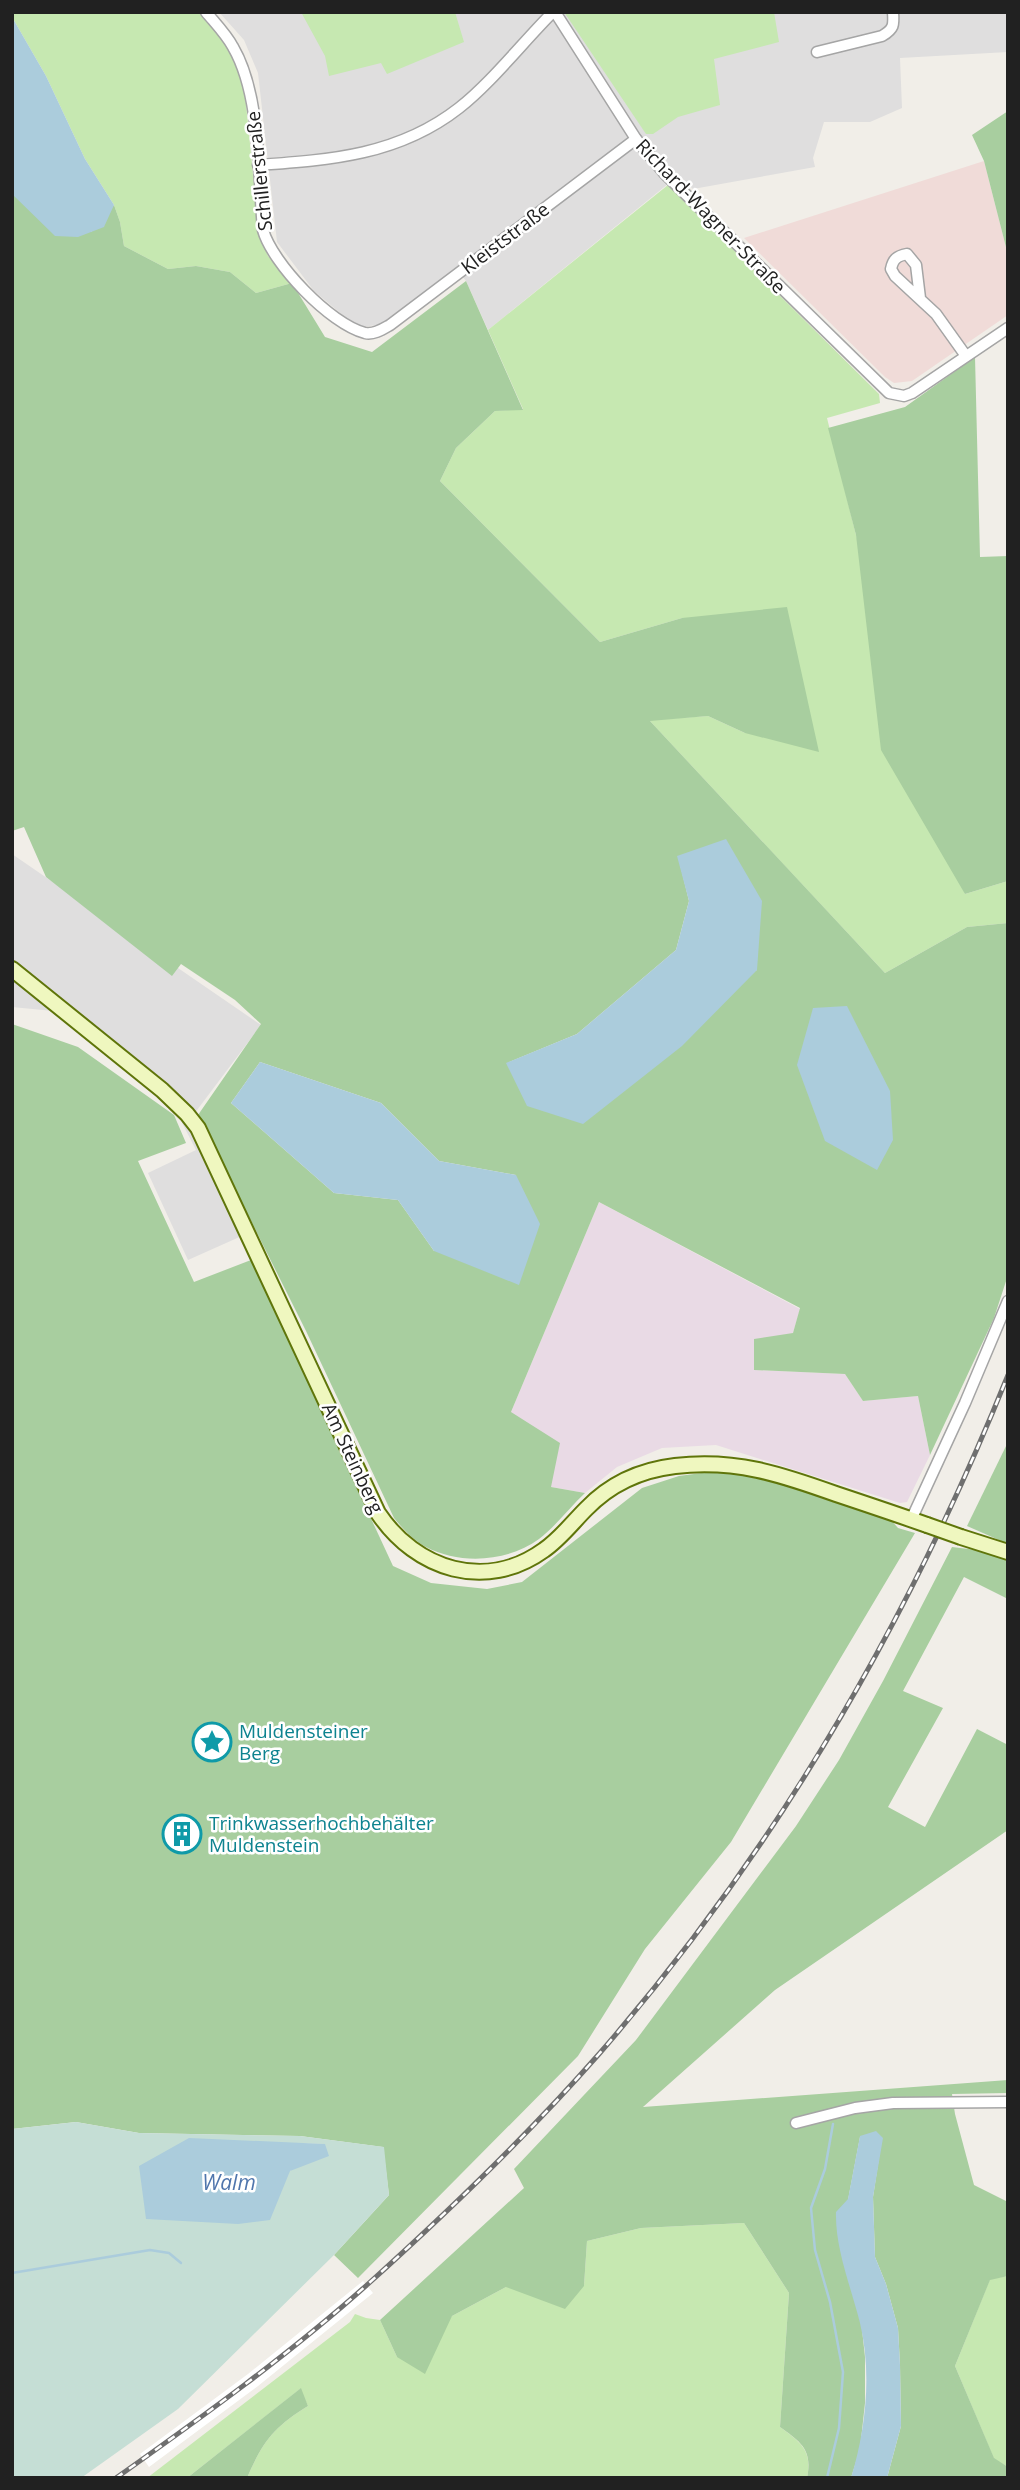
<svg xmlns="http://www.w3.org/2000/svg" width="1020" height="2490" viewBox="0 0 1020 2490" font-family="'Open Sans',sans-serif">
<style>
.residential{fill:#dfdede}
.commercial{fill:#f0dbd8}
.industrial{fill:#e9dae5}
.grass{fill:#c6e8b1}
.forest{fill:#a8ce9f;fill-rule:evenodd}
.wetland{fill:#c5ded5;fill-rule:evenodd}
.water{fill:#abccdc}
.pier{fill:#fff}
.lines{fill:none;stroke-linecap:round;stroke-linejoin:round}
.stream{stroke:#abccdc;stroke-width:2.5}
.street-casing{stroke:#a5a5a5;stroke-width:13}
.secondary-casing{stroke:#5f750a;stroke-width:18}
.street{stroke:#fff;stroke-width:10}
.secondary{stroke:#eff7bf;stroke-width:14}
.rail-casing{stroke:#6f6f6f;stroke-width:5}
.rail{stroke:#fff;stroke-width:2.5;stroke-dasharray:8;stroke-linecap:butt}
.secondary-bridge-casing{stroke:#5f750a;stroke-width:18;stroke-linecap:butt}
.secondary-bridge{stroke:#eff7bf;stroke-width:14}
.labels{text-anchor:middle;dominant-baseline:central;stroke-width:5;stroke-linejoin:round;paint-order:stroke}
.street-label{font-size:19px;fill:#212121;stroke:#fff}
.culture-label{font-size:19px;fill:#0d838f;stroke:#fff;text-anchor:start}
.water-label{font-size:21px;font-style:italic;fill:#5076ad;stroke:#fff}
</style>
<rect width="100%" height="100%" fill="#f1eee8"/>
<g class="residential">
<path d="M 219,12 L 1006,12 L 1008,52 L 900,58 L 902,108 L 870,122 L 824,122 L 813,158 L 815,167 L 693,189 L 679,175 L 488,330 L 466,281 L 457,269 L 384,324 L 362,327 L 352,323 L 314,291 L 277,242 L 258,73 L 244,40 Z"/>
<path d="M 12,854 L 261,1025 L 188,1122 L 244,1235 L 188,1260 L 148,1173 L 196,1150 L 176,1111 L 53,1011 L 12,1007 Z"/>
</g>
<path class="commercial" d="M 984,161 L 1008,255 L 1008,315 L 912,381 L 894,383 L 885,377 L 744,238 Z"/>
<path class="industrial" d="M 599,1202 L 800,1309 L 793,1333 L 754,1370 L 845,1374 L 863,1401 L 918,1396 L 930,1455 L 907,1502 L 900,1503 L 716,1445 L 662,1448 L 617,1467 L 585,1493 L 551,1487 L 511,1412 Z"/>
<g class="grass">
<path d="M 12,12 L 200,14 L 231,51 L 244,84 L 259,234 L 268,256 L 292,283 L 256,293 L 230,272 L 196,266 L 168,269 L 124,246 L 120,222 L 114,205 L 85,159 L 46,76 L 12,17 Z"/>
<path d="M 301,12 L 455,12 L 464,42 L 387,74 L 381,63 L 329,76 L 325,56 Z"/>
<path d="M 564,12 L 774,12 L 779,42 L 714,59 L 720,105 L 678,117 L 653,134 L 646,134 Z"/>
<path d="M 668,185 L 879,394 L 880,403 L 827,418 L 856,535 L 965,894 L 1008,881 L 1008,923 L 967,927 L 885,973 L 649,720 L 708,716 L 745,733 L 682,618 L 600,642 L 440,481 L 456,448 L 495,411 L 523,409 L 488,330 Z"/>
<path d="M 744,2223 L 789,2293 L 780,2427 C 800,2442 813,2450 807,2478 L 247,2478 C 263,2441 274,2427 308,2406 L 300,2389 L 187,2478 L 147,2478 L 350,2322 L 355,2314 L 366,2318 L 380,2320 L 397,2357 L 452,2316 L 506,2287 L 584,2286 L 587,2241 L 641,2228 Z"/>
<path d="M 1008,2276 L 1008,2467 L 994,2459 L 955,2366 L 990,2279 Z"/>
</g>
<g class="forest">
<path d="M 1008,111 L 1008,255 L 984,161 L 972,135 Z"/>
<path d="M 12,194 L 91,232 L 114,205 L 120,222 L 124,246 L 168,269 L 196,266 L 230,272 L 256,293 L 292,283 L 325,337 L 372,352 L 466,281 L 523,410 L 495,411 L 456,448 L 440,481 L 600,642 L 682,618 L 787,607 L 819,752 L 745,733 L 708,716 L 650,721 L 885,973 L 967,927 L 1008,923 L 1008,1275 L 994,1318 L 930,1455 L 918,1396 L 863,1401 L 845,1374 L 754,1370 L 754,1339 L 793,1333 L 800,1308 L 599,1202 L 511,1412 L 560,1443 L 551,1487 L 585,1493 C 569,1508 556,1526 539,1539 C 508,1562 460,1565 426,1547 C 413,1540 403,1529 394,1518 L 306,1331 L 198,1115 L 261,1024 L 235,1000 L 181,964 L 172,976 L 46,877 L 24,827 L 12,831 ZM 678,856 L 757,970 L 507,1063 L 577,1034 L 676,950 L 689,901 ZM 260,1062 L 381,1103 L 439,1161 L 516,1175 L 434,1251 L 398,1200 L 334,1193 L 231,1103 Z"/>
<path d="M 975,357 L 980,557 L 1008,556 L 1008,881 L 965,894 L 881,750 L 856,535 L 828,428 L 905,407 Z"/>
<path d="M 12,1024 L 78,1047 L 174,1115 L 186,1143 L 138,1161 L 194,1282 L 251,1260 L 393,1566 L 431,1583 L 487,1589 L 522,1582 L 642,1488 L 679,1476 L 724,1470 L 751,1472 L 891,1520 L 898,1528 L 915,1533 L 731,1842 L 645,1949 L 578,2056 L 358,2278 L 334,2255 L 389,2195 L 383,2147 L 300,2136 L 139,2133 L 76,2122 L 12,2129 Z"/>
<path d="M 1008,1442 L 1008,1544 L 967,1526 Z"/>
<path d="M 952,1547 L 985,1551 L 1008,1559 L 1008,1599 L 964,1577 L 903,1691 L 943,1708 L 888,1807 L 925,1827 L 977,1729 L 1008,1745 L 1008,1830 L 775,1990 L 643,2107 L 1008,2080 L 1008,2093 L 952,2094 L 955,2114 L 974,2185 L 1008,2202 L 1008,2276 L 990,2280 L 955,2366 L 994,2458 L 1008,2467 L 1008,2478 L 887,2478 L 901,2426 L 900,2365 L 898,2328 L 886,2284 L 875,2257 L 873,2197 L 882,2138 L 860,2137 L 848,2200 L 865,2357 L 865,2403 L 860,2449 L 851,2478 L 807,2478 C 813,2450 801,2442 780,2427 L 789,2293 L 744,2223 L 641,2228 L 587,2241 L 584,2286 L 565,2309 L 506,2287 L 452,2316 L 425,2374 L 397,2357 L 380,2320 L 524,2188 L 514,2169 L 636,2040 L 796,1826 L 839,1760 L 883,1681 Z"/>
<path d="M 301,2388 L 308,2406 C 274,2427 263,2441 247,2478 L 187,2478 Z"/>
</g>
<path class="wetland" d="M 76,2122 L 139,2133 L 300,2136 L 384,2147 L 389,2195 L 334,2255 L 178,2409 L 81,2478 L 12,2478 L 12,2129 ZM 275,2143 L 325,2144 L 290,2171 Z"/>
<g class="water">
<path d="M 12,17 L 46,76 L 85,159 L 114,205 L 104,227 L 78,237 L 55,236 L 12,194 Z"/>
<path d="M 726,839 L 762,901 L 757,970 L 682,1046 L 583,1124 L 527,1106 L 506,1063 L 577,1034 L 676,950 L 689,901 L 677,856 Z"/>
<path d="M 847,1006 L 890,1091 L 893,1140 L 877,1170 L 825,1141 L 797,1065 L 813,1008 Z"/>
<path d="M 260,1062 L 381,1103 L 439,1161 L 516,1175 L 540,1224 L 519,1285 L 434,1251 L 398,1200 L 334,1193 L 231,1103 Z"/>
<path d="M 876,2131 L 883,2138 L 873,2197 L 875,2257 L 886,2284 L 898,2328 L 900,2365 L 901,2426 L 887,2478 L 851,2478 C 866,2429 872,2373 860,2323 C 851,2287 835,2249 836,2212 L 848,2199 L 860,2136 Z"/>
<path d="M 189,2138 L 325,2144 L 329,2156 L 290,2171 L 270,2220 L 238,2224 L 146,2219 L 139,2166 Z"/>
</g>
<path class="pier" d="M 363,2281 L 373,2293 L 258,2386 L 149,2467 L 140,2454 L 248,2374 Z"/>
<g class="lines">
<g class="stream">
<path d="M 12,2273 L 150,2250 L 169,2253 L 181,2263"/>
<path d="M 827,2478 L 839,2428 L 843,2372 L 830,2302 L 815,2250 L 811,2208 L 825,2169 L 833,2124"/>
</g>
<defs>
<g id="street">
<path d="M 206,12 C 215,23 226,34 233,47 C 261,95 258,174 263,230 C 272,263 330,324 365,333 C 374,335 383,329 390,325 L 636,139"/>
<path d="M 555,12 L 636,139 L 665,174 L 889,393 L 904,396 L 912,393 L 1008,328"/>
<path d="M 817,52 L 882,36 C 894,29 894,25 893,12"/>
<path d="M 258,165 C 331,160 399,155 459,108 C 491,83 523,42 553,12"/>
<path d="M 920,298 L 916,265 L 907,254 C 897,256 893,259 891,269 L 895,276 L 936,314 L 966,356"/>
<path d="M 911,1520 L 965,1403 L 1008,1301"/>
<path d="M 796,2123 L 855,2108 L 893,2103 L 1008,2102"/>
</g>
<g id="secondary">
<path d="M 12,969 L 162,1090 L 187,1114 L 198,1128 L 378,1513 C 416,1570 486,1592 544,1550 C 560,1539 572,1523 586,1509 C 610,1484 641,1470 675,1466 C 736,1459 780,1474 836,1494 C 866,1504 896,1514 927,1525"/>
<path d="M 961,1537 L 1008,1552"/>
</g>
</defs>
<use href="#street" class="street-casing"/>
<use href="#secondary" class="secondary-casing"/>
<use href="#street" class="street"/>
<use href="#secondary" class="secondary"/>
<defs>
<path id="rail" d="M 116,2478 C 202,2417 290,2354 368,2284 C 449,2211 527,2136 599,2054 C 774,1853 909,1621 1008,1375"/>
</defs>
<use href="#rail" class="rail-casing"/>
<use href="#rail" class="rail"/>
<defs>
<path id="secondary-bridge" d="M 927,1525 L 961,1537"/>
</defs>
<use href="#secondary-bridge" class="secondary-bridge-casing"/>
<use href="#secondary-bridge" class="secondary-bridge"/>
</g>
<defs>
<symbol id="sight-ring" viewBox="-11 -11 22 22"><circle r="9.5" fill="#fff" stroke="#0f9aa8" stroke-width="1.5"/><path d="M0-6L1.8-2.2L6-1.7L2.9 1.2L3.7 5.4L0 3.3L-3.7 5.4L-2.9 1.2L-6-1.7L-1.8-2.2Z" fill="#0f9aa8"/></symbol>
<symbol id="building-ring" viewBox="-11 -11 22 22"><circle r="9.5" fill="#fff" stroke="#0f9aa8" stroke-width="1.5"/><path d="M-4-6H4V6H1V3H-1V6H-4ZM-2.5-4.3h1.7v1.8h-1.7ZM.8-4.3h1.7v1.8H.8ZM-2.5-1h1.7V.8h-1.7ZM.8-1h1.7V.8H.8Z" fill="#0f9aa8"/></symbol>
</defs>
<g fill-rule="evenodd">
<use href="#sight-ring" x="190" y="1720" width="44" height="44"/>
<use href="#building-ring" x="160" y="1812" width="44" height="44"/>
</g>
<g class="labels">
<g class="street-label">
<text transform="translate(259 171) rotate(-96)">Schillerstraße</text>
<text transform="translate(711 216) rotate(46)">Richard-Wagner-Straße</text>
<text transform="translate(505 238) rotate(-37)">Kleiststraße</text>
<text transform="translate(353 1458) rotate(65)">Am Steinberg</text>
</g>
<g class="culture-label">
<text x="239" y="1731">Muldensteiner<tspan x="239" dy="22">Berg</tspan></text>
<text x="209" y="1823">Trinkwasserhochbehälter<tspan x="209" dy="22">Muldenstein</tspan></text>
</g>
<g class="water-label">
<text x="229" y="2182">Walm</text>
</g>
</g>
<rect width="1020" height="2490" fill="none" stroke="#212121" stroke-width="28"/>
</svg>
